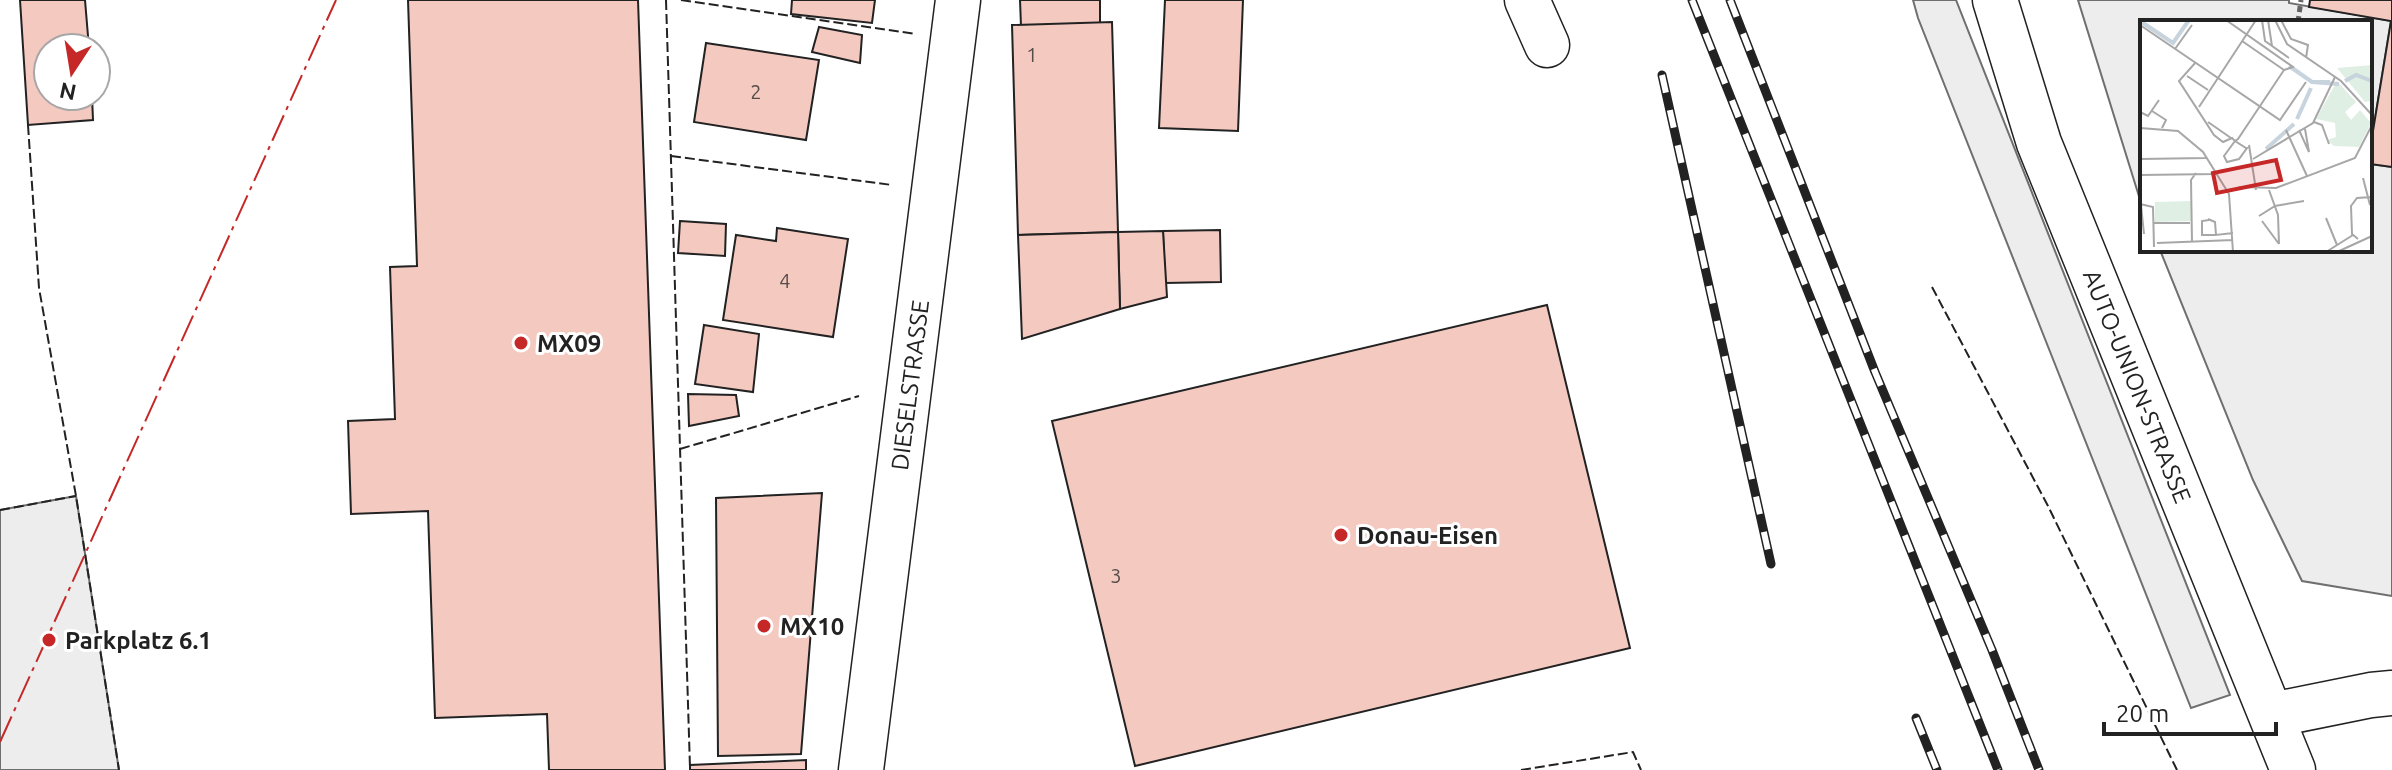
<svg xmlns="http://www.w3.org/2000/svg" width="2392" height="770" viewBox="0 0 2392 770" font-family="Ubuntu,sans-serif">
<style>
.parking{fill:#ededed;stroke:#6f6f6f;stroke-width:2}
.building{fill:#f3c9c0;stroke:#222;stroke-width:2}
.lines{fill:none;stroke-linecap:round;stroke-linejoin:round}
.minor-casing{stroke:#222;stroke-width:47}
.path{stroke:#646464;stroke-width:5;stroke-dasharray:6 4;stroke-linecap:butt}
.minor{stroke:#fff;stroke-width:44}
.rail-casing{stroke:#222;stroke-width:9}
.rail{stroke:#fff;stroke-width:6;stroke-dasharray:18;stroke-linecap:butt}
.fence{stroke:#222;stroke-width:2;stroke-dasharray:10 4;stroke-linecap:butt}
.power{stroke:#c62828;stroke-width:2;stroke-dasharray:28 6 4 6;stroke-linecap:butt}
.poi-dot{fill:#c62828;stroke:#fff;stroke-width:3}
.labels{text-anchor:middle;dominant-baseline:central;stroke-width:6;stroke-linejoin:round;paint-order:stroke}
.number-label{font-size:20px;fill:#564c4a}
.poi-label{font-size:24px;font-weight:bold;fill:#222;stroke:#fff;text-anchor:start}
.street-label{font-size:24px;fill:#222;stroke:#fff}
.inset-river{fill:none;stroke:#c7d3dd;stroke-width:4}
.inset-road{fill:none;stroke:#a7a7a7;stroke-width:2}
.view{fill:#c62828;fill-opacity:0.15;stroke:#c62828;stroke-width:4}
.inset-edge{fill:none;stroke:#222;stroke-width:4}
</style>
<rect width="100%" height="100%" fill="#fff"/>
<g class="parking">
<path d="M 1913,0 L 1956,0 L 2230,695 L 2191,708 L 1918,18 Z"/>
<path d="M 2078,0 L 2289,0 L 2289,3 L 2391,21 L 2370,149 L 2370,22 L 2142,22 L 2142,206 Z"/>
<path d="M 2370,164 L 2392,167 L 2392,596 L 2302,581 L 2253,480 L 2160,250 L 2370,250 Z"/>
<path d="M 76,496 L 119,770 L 0,770 L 0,510 Z"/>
</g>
<g class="building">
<path d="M 20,0 L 85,0 L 89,48 L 48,48 L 48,96 L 92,96 L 93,120 L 28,125 Z"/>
<path d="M 408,0 L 638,0 L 665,770 L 549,770 L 547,714 L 435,718 L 428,511 L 351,514 L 348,421 L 395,419 L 390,267 L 417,266 Z"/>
<path d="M 792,0 L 875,0 L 872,23 L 791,14 Z"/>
<path d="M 1020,0 L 1100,0 L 1100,23 L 1021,26 Z"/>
<path d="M 1165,0 L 1243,0 L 1238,131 L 1159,128 Z"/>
<path d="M 2310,0 L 2392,0 L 2392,167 L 2370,164 L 2370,149 L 2391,21 L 2309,7 Z"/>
<path d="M 1112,22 L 1118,232 L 1018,235 L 1012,25 Z"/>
<path d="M 819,27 L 862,35 L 860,63 L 812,52 Z"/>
<path d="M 706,43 L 819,60 L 806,140 L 694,122 Z"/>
<path d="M 680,221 L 726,224 L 725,256 L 678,253 Z"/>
<path d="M 777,228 L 848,239 L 833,337 L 723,320 L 736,235 L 776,241 Z"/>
<path d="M 1220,230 L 1221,282 L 1165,283 L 1163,231 Z"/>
<path d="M 1163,231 L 1167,297 L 1120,309 L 1118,232 Z"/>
<path d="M 1118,232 L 1120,309 L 1022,339 L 1018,235 Z"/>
<path d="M 1547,305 L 1630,648 L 1135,766 L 1052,421 Z"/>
<path d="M 704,325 L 759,334 L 753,392 L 695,384 Z"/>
<path d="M 688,394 L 736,395 L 739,416 L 689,426 Z"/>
<path d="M 822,493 L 801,754 L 718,756 L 716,498 Z"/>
<path d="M 806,760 L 806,770 L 690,770 L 690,765 Z"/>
</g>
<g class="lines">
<defs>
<g id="minor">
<path d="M 1527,0 L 1547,45"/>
<path id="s1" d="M 1995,0 L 2039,143 L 2293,770"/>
<path d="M 2272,715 L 2371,695 L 2392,693"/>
<path id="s2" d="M 861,770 L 958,0"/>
</g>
</defs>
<use href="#minor" class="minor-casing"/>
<path class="path" d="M 2298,22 L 2301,0"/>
<use href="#minor" class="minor"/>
<defs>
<g id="rail">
<path d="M 1692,0 L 1998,770"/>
<path d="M 1730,0 L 1875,372 L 1992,650 L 2039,770"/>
<path d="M 1662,75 L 1771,564"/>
<path d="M 1916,718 L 1937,770"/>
</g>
</defs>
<use href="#rail" class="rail-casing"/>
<use href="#rail" class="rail"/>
<g class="fence">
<path d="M 666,0 L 690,768"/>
<path d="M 681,0 L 916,34"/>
<path d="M 28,125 L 39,288 L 76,496 L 119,770"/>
<path d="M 671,156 L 892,185"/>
<path d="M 1932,287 L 2048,506 L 2177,770"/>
<path d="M 680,449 L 859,396"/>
<path d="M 0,510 L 76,496"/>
<path d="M 1521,770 L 1633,752 L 1641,770"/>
</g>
<path class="power" d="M 0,742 L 336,0"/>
</g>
<g class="poi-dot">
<circle cx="521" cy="343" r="8"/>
<circle cx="1341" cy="535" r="8"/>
<circle cx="764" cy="626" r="8"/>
<circle cx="49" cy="640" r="8"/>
</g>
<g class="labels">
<g class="number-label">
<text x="1032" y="54">1</text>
<text x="756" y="91">2</text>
<text x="785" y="280">4</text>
<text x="1116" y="575">3</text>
</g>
<g class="poi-label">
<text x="537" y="343">MX09</text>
<text x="1357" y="535">Donau-Eisen</text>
<text x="780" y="626">MX10</text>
<text x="65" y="640">Parkplatz 6.1</text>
</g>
<g class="street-label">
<text stroke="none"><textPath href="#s2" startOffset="388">DIESELSTRASSE</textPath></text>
<text stroke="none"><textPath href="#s1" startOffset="412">AUTO-UNION-STRASSE</textPath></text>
</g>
</g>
<g transform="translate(2140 20)">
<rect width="232" height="232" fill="#fff"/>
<path d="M 232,45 L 232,81 L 225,82 L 197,48 ZM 197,61 L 216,82 L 205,92 L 211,100 L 220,90 L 231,103 L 219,127 L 194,126 L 187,120 L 196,117 L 195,103 L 176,99 ZM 51,181 L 51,201 L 15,202 L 15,182 Z" fill="#e0efe3"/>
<path class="inset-river" d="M 0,1 L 33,23 L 49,0M 149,46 L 172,62 L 190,62M 155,50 L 172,62 L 199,64M 205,61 L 216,55 L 232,61M 157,99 L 171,68M 126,129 L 154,104"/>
<path class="inset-road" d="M 122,0 L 125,21 L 149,38M 128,0 L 132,26M 135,0 L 147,24 L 201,61 L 232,95M 141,0 L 151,19 L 168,25 L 166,38M 0,5 L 140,100 L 166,62M 102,21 L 144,50M 35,29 L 52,5M 56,42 L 39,61 L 74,115 L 83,122 L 92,118 L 95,121 L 106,128 L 107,128 L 99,139 L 87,142 L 84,136 L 95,121 L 98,119 L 144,50 L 153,47 L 86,0M 47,56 L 68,70M 59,87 L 116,0M 12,91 L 26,100 L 22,108M 0,92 L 8,96 L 19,80M 68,102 L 91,118M 174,102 L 182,105 L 189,124M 0,108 L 38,111 L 63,132 L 89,174 L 93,232M 146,110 L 167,156M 159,110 L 169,132 L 165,109M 109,125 L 116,170M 0,139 L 66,138M 113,139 L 173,103 L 195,57M 0,155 L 76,154M 223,158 L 230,185M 99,167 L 136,168 L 215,138 L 232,105M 129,170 L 138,195 L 139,224M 0,184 L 13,187 L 14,227M 1,185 L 4,214M 119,196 L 135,186 L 164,181M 186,198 L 197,225M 68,199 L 75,202 L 76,215 L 93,213M 69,200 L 62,201 L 62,215 L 76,215M 122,201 L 139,224M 14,203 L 50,203M 218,219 L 212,214 L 211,186 L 217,178 L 232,177M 52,222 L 51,160 L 56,153M 17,223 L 93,220M 24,232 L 49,232M 186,232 L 213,215M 197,232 L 232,216"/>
<path class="view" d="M 136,140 L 141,160 L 77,173 L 73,153 Z"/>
<rect width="232" height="232" class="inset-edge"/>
</g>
<g transform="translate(72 72) rotate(192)"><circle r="38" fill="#ffffff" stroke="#a7a7a7" stroke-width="2"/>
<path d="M0-6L14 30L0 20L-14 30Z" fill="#c62828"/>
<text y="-12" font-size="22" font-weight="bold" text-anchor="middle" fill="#222222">N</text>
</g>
<path d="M2104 722v12h172v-12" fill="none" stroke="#222222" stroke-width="4"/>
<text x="2116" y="722" font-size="24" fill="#222222" stroke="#ffffff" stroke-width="6" paint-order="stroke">20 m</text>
</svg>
